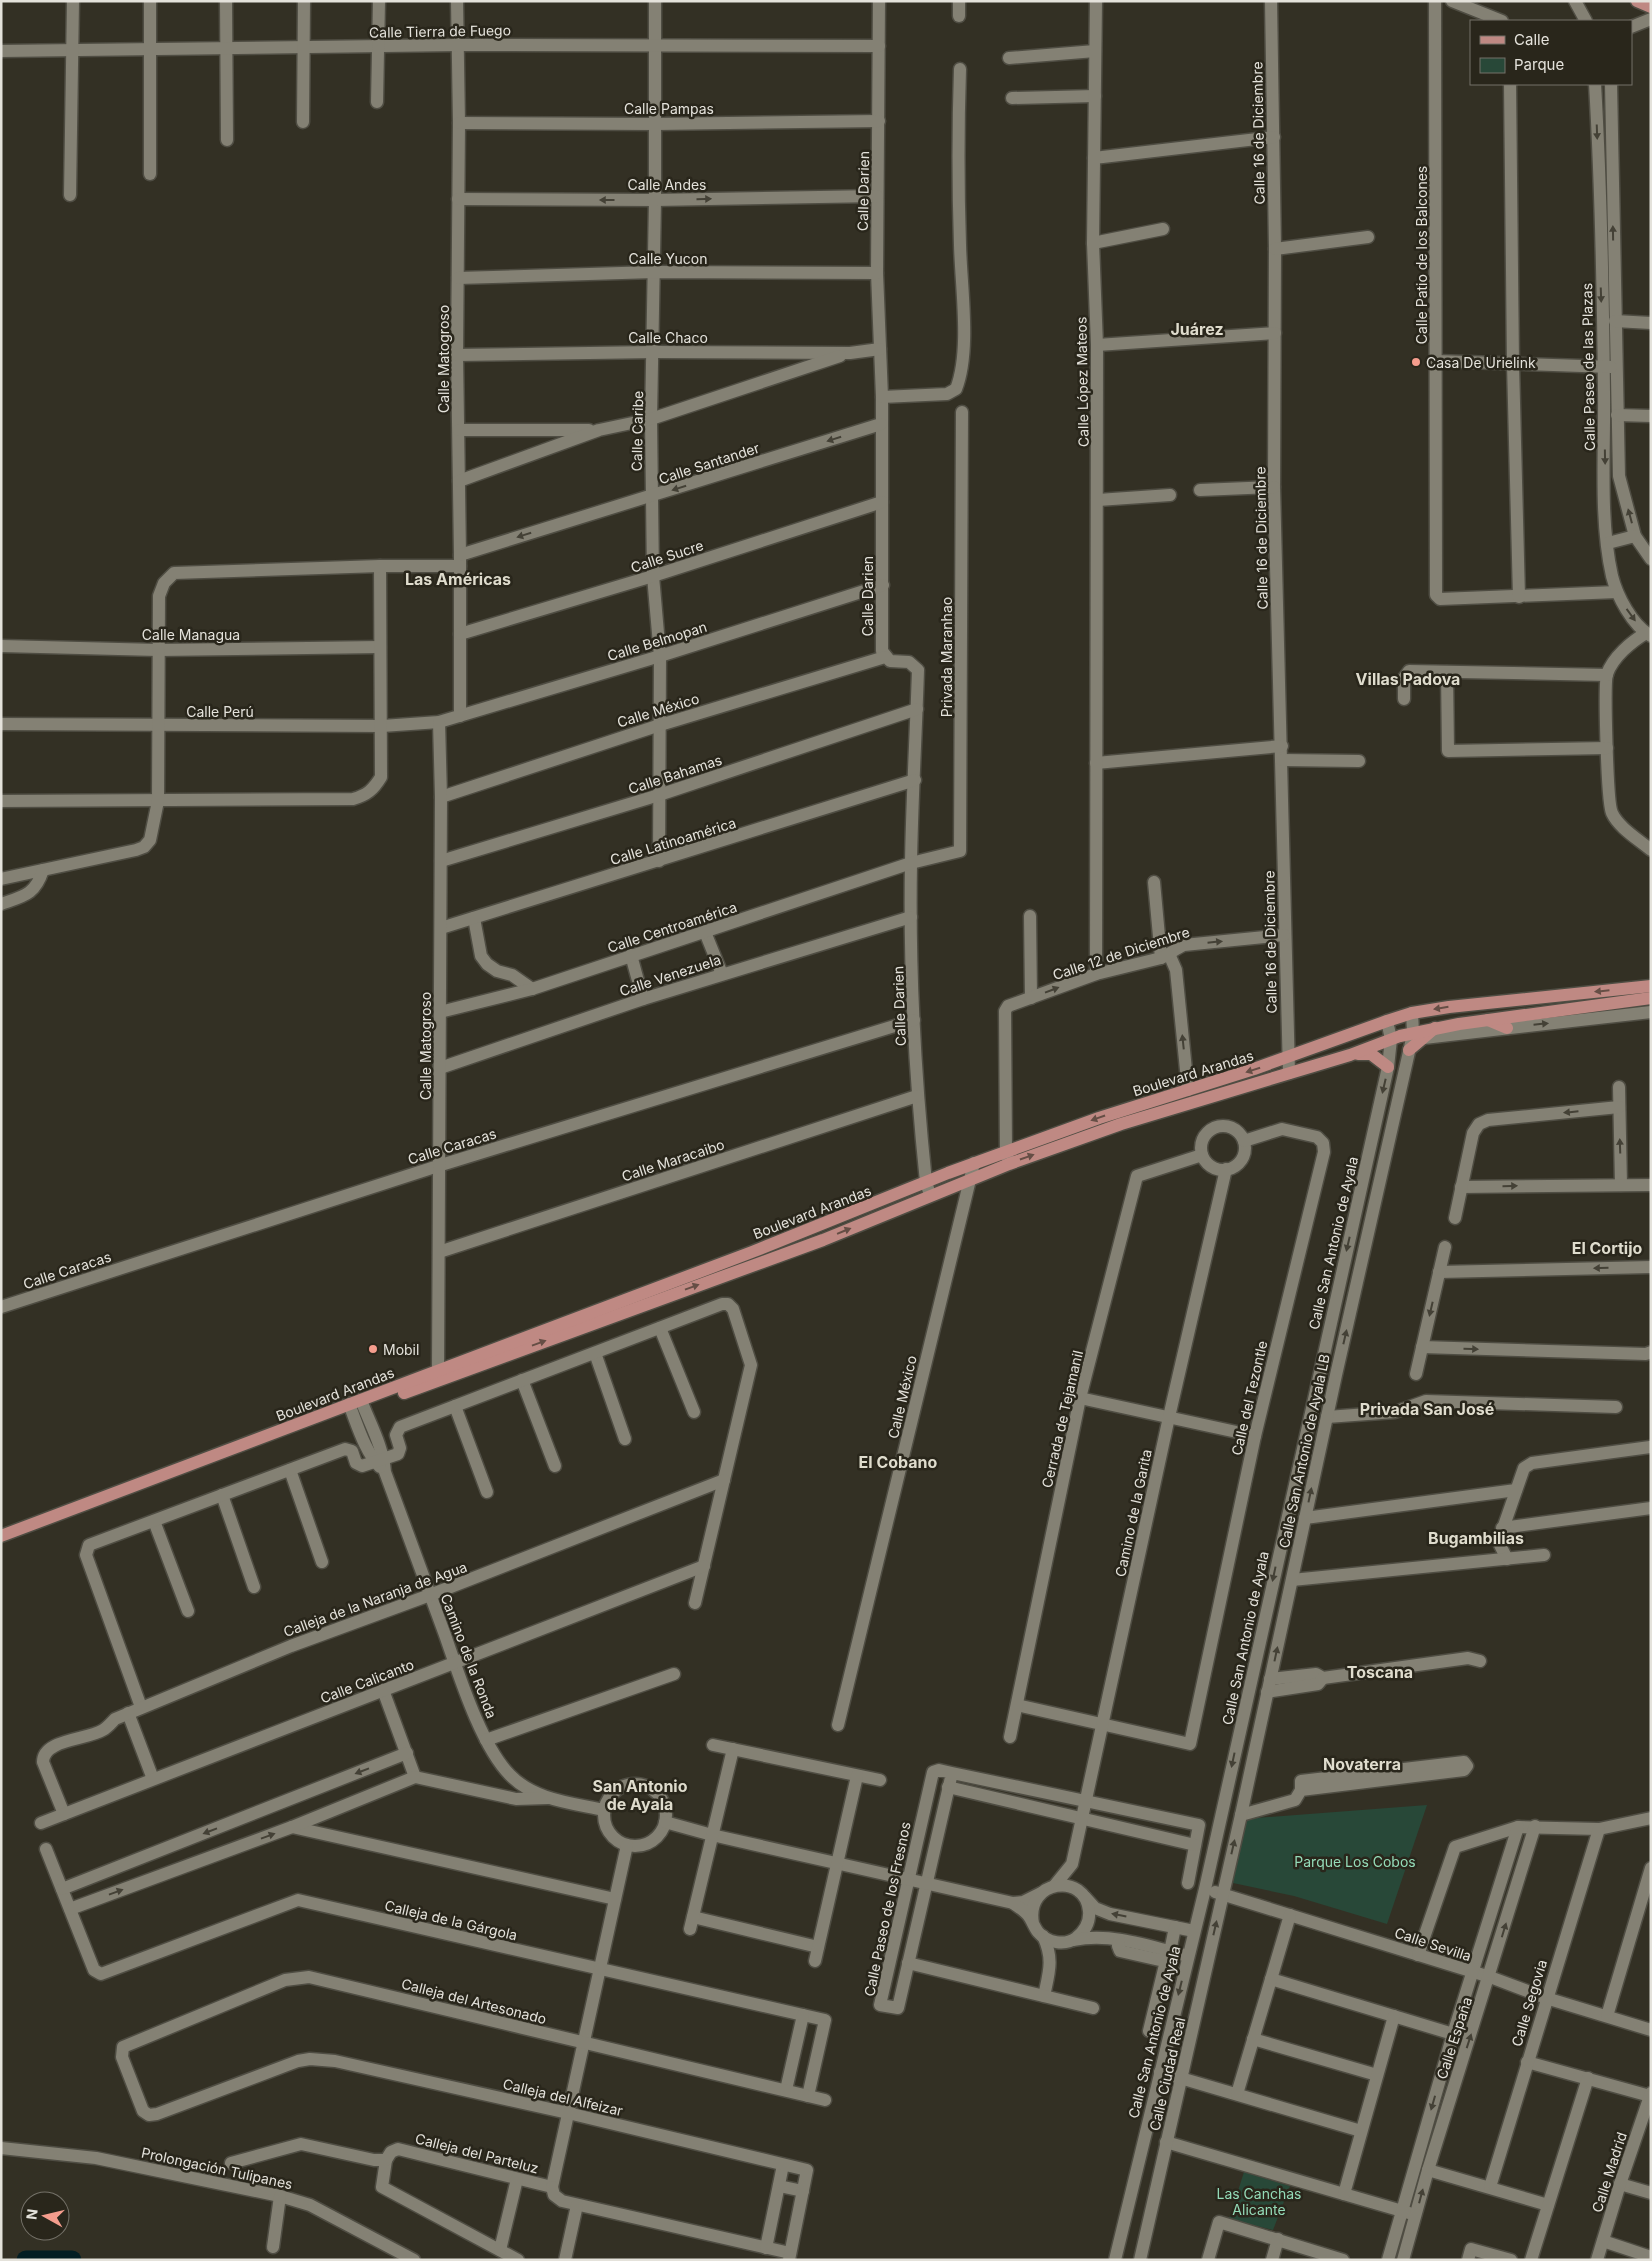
<svg xmlns="http://www.w3.org/2000/svg" width="1652" height="2261" viewBox="0 0 1652 2261" font-family="Inter,sans-serif">
<style>
.green{fill:#284838}
.lines{fill:none;stroke-linecap:round;stroke-linejoin:round}
.river{stroke:#031e23;stroke-width:19}
.minor-casing{stroke:#4f4d43;stroke-width:15}
.major-casing{stroke:#4f4d43;stroke-width:15}
.minor{stroke:#848174;stroke-width:12}
.major{stroke:#bf8983;stroke-width:12}
.oneway{fill:#444136}
.oneway2{fill:#654e45}
.poi-dot{fill:#f59d8d;stroke:#29261b;stroke-width:2}
.labels{text-anchor:middle;dominant-baseline:central;stroke-width:5;stroke-linejoin:round;paint-order:stroke}
.street-label{font-size:14px;fill:#e4e2db;stroke:#29261b}
.poi-label{font-size:14px;fill:#e4e2db;stroke:#29261b;text-anchor:start}
.park-label{font-size:14px;fill:#94dbb8;stroke:#29261b}
.quarter-label{font-size:16px;font-weight:bold;fill:#dfdccd;stroke:#29261b}
</style>
<rect width="100%" height="100%" fill="#333024"/>
<g class="green">
<path d="M 1427,1805 L 1387,1924 L 1294,1896 L 1233,1883 L 1244,1819 Z"/>
<path d="M 1244,2172 L 1290,2186 L 1273,2230 L 1229,2219 Z"/>
</g>
<g class="lines">
<path class="river" d="M 26,2260 L 72,2260"/>
<defs>
<g id="minor">
<path d="M 226,1 L 227,140"/>
<path d="M 457,1 L 459,123 L 457,355 L 460,555 L 460,716"/>
<path d="M 655,1 L 655,200 L 651,419 L 653,576 L 660,656 L 659,861"/>
<path d="M 879,1 L 877,273 L 882,397 L 882,651 L 890,661 L 909,662 L 918,670 C 916,734 912,799 911,863 C 909,970 915,1077 926,1182 L 930,1195"/>
<path d="M 959,1 L 959,16"/>
<path d="M 1271,1 L 1275,249 L 1274,487 L 1289,1073"/>
<path d="M 1435,1 L 1436,595 L 1440,599 L 1617,592"/>
<path d="M 1452,1 L 1502,21"/>
<path d="M 1575,1 L 1586,21"/>
<path d="M 1631,27 L 1651,19"/>
<path d="M 1,51 L 458,45 L 879,46"/>
<path d="M 1009,58 L 1095,51"/>
<path d="M 1510,84 L 1513,364 L 1519,597"/>
<path d="M 1595,84 C 1601,186 1603,289 1604,391 C 1605,450 1599,518 1612,576 C 1617,596 1632,625 1651,636"/>
<path d="M 1611,84 L 1619,476 L 1635,536 L 1651,559"/>
<path d="M 1012,98 L 1095,96"/>
<path d="M 377,102 L 379,1"/>
<path d="M 303,122 L 304,1"/>
<path d="M 459,123 L 656,124 L 879,121"/>
<path d="M 1094,158 L 1274,137"/>
<path d="M 150,174 L 150,1"/>
<path d="M 70,195 L 73,1"/>
<path d="M 458,199 L 655,200 L 877,196"/>
<path d="M 1093,243 L 1163,229"/>
<path d="M 1275,249 L 1368,237"/>
<path d="M 458,278 L 654,272 L 877,273"/>
<path d="M 1615,321 L 1651,323"/>
<path d="M 1097,345 L 1275,333"/>
<path d="M 457,355 L 654,352 L 850,353 L 880,349"/>
<path d="M 1436,361 L 1611,367"/>
<path d="M 882,397 L 947,394 L 956,389 C 971,351 961,287 960,245 C 958,186 958,128 960,69"/>
<path d="M 1617,415 L 1651,416"/>
<path d="M 459,430 L 589,430"/>
<path d="M 459,481 L 599,430 L 651,419 L 840,356"/>
<path d="M 1200,490 L 1274,487"/>
<path d="M 1098,500 L 1170,495"/>
<path d="M 1608,543 L 1635,536"/>
<path d="M 460,555 L 881,424"/>
<path d="M 1646,633 C 1631,642 1613,657 1607,674 C 1604,685 1607,803 1612,813 C 1619,828 1638,839 1651,850"/>
<path d="M 460,634 L 653,576 L 882,502"/>
<path d="M 1,646 L 158,650 L 380,647"/>
<path d="M 1447,672 L 1448,751 L 1607,748"/>
<path d="M 1404,699 L 1404,678 L 1409,671 L 1607,675"/>
<path d="M 1,724 L 382,726 L 439,722 L 660,656 L 883,585"/>
<path d="M 1282,760 L 1359,761"/>
<path d="M 1096,763 L 1282,746"/>
<path d="M 441,797 L 660,725 L 885,657"/>
<path d="M 1,801 L 353,799 C 367,795 373,790 381,777 L 380,566"/>
<path d="M 441,861 L 659,795 L 917,709"/>
<path d="M 1,879 L 136,850 L 144,847 L 150,840 L 158,801 L 159,596 L 164,583 L 174,573 L 380,566 L 460,566"/>
<path d="M 1154,882 L 1161,958"/>
<path d="M 1,904 C 24,896 35,895 43,870"/>
<path d="M 1030,916 L 1031,998"/>
<path d="M 474,918 L 481,956 L 487,964 L 497,971 L 512,975 L 532,989"/>
<path d="M 441,928 L 915,780"/>
<path d="M 705,932 L 722,974"/>
<path d="M 1169,954 L 1176,970 L 1188,1090"/>
<path d="M 631,955 L 643,999"/>
<path d="M 1096,974 L 1097,345 L 1093,243 L 1096,1"/>
<path d="M 440,1012 L 532,989 L 911,863 L 960,851 L 962,412"/>
<path d="M 1424,1038 L 1651,1012"/>
<path d="M 440,1068 L 643,999 L 911,917"/>
<path d="M 1619,1087 L 1621,1185"/>
<circle cx="1223" cy="1148" r="22"/>
<path d="M 1009,1162 L 1006,1152 L 1005,1011 L 1008,1006 L 1096,974 L 1161,958 C 1170,954 1175,949 1184,945 L 1284,935"/>
<path d="M 1461,1187 L 1651,1185"/>
<path d="M 1455,1218 L 1473,1133 L 1479,1124 L 1488,1120 L 1619,1107"/>
<path d="M 439,1252 L 917,1096"/>
<path d="M 1439,1272 L 1651,1267"/>
<path d="M 1,1307 L 441,1165 L 914,1020"/>
<path d="M 660,1328 L 694,1412"/>
<path d="M 1422,1347 L 1646,1354 L 1651,1352"/>
<path d="M 595,1353 L 625,1439"/>
<path d="M 438,1370 L 441,797 L 439,722"/>
<path d="M 1416,1374 L 1445,1247"/>
<path d="M 522,1380 L 555,1466"/>
<path d="M 1080,1398 L 1255,1436"/>
<path d="M 361,1400 C 370,1424 383,1446 385,1472 C 405,1526 425,1581 445,1635 C 459,1675 481,1746 510,1775 C 534,1800 572,1803 604,1810"/>
<path d="M 349,1404 C 357,1424 365,1452 380,1467"/>
<path d="M 455,1406 L 487,1492"/>
<path d="M 1327,1417 L 1395,1412 L 1426,1401 L 1616,1407"/>
<path d="M 290,1470 L 322,1562"/>
<path d="M 222,1495 L 254,1587"/>
<path d="M 1305,1518 L 1516,1490"/>
<path d="M 154,1521 L 188,1611"/>
<path d="M 1502,1528 L 1651,1508"/>
<path d="M 1507,1559 L 1500,1545 L 1499,1540 L 1524,1468 L 1532,1463 L 1650,1447"/>
<path d="M 1292,1580 L 1544,1555"/>
<path d="M 1270,1679 L 1316,1674 L 1323,1678 L 1468,1658 L 1480,1661"/>
<path d="M 383,1690 L 415,1777"/>
<path d="M 1267,1692 L 1318,1684 L 1323,1678"/>
<path d="M 1017,1705 L 1190,1744 L 1255,1436 L 1324,1152 L 1323,1143 L 1317,1137 L 1282,1129 L 1244,1141"/>
<path d="M 141,1707 L 86,1555 L 89,1545 L 345,1449 L 352,1451 L 356,1463 L 362,1466 L 398,1454 L 400,1448 L 396,1435 L 400,1427 L 722,1304 L 728,1304 L 733,1309 L 751,1365 L 695,1603"/>
<path d="M 128,1713 L 153,1779"/>
<path d="M 838,1725 L 974,1163"/>
<path d="M 1010,1737 L 1080,1398 L 1137,1176 L 1202,1155"/>
<path d="M 486,1740 L 674,1674"/>
<path d="M 713,1745 L 880,1780"/>
<path d="M 952,1773 L 898,2008 L 880,2005 L 933,1772 L 939,1770 L 952,1773 L 1199,1825 L 1188,1883"/>
<path d="M 415,1777 L 516,1799 L 548,1798"/>
<circle cx="635" cy="1815" r="31"/>
<path d="M 948,1787 L 1195,1845"/>
<path d="M 64,1814 L 43,1762 C 43,1739 87,1740 103,1730 C 108,1727 112,1722 115,1719 L 291,1646 L 430,1595 L 724,1480"/>
<path d="M 1241,1815 L 1295,1800 L 1301,1790 L 1301,1781 L 1464,1762 L 1467,1766 L 1464,1770 L 1301,1790"/>
<path d="M 665,1822 L 712,1835 L 1013,1903 L 1023,1902 L 1041,1893"/>
<path d="M 41,1823 L 704,1566"/>
<path d="M 292,1827 L 615,1899"/>
<path d="M 46,1849 L 94,1970 L 101,1974 L 298,1900 L 825,2020 L 808,2096"/>
<path d="M 1055,1885 L 1072,1864 L 1169,1417 L 1226,1169"/>
<path d="M 62,1889 L 407,1753"/>
<path d="M 1215,1892 L 1490,1977 L 1546,1998 L 1651,2030"/>
<path d="M 1085,1897 L 1095,1908 L 1110,1914 L 1194,1931"/>
<path d="M 1013,1903 C 1018,1907 1024,1910 1028,1915 C 1032,1920 1034,1927 1038,1932 C 1047,1943 1065,1946 1076,1938 C 1085,1931 1090,1922 1089,1911 C 1086,1872 1025,1879 1033,1923"/>
<path d="M 70,1909 L 292,1827 L 415,1777"/>
<path d="M 693,1917 L 818,1947"/>
<path d="M 690,1929 L 733,1749"/>
<path d="M 1043,1936 C 1054,1959 1049,1972 1044,1996"/>
<path d="M 1074,1940 C 1111,1932 1152,1947 1188,1956"/>
<path d="M 1119,1940 L 1118,1946 L 1120,1951 L 1164,1961 L 1165,1965 L 1149,2031"/>
<path d="M 1170,1952 L 1175,1927"/>
<path d="M 1418,1955 L 1455,1847 L 1518,1827 L 1599,1829 L 1651,1818"/>
<path d="M 815,1961 L 857,1776"/>
<path d="M 908,1963 L 1093,2008"/>
<path d="M 1271,1979 L 1453,2034"/>
<path d="M 1607,2016 L 1651,1868"/>
<path d="M 1253,2039 L 1377,2075"/>
<path d="M 1527,2062 L 1650,2096"/>
<path d="M 1160,2072 L 1361,2131"/>
<path d="M 786,2090 L 803,2015"/>
<path d="M 1237,2094 L 1290,1915"/>
<path d="M 1166,2142 L 1409,2213"/>
<path d="M 1,2148 L 96,2158 L 280,2196 L 310,2205 L 414,2260"/>
<path d="M 386,2160 L 382,2187 L 518,2260"/>
<path d="M 231,2163 L 301,2144 L 374,2160 L 386,2160 L 391,2152 L 398,2149 L 552,2187"/>
<path d="M 1428,2170 L 1548,2205"/>
<path d="M 1620,2184 L 1651,2193"/>
<path d="M 779,2186 L 803,2191"/>
<path d="M 552,2187 L 627,1845"/>
<path d="M 552,2187 L 554,2195 L 562,2201 L 790,2253"/>
<path d="M 1490,2187 L 1599,1829"/>
<path d="M 1344,2194 L 1394,2016"/>
<path d="M 1603,2241 L 1651,2257"/>
<path d="M 273,2247 L 280,2196"/>
<path d="M 766,2248 L 783,2165"/>
<path d="M 500,2250 L 517,2179"/>
<path d="M 565,2260 L 577,2205"/>
<path d="M 789,2260 L 807,2170 L 568,2113 L 335,2061 L 310,2059 L 298,2061 L 157,2114 L 149,2115 L 143,2111 L 122,2057 L 123,2047 L 285,1980 L 309,1977 L 825,2100"/>
<path d="M 1115,2260 L 1205,1889 L 1388,1067 L 1391,1039 L 1387,1021"/>
<path d="M 1140,2260 L 1241,1815 L 1336,1375 L 1411,1043 L 1413,1032 L 1412,1013"/>
<path d="M 1208,2260 L 1219,2222 L 1343,2260"/>
<path d="M 1272,2260 L 1278,2239"/>
<path d="M 1388,2260 L 1453,2034 L 1518,1827"/>
<path d="M 1403,2260 L 1428,2170 L 1535,1826"/>
<path d="M 1468,2260 L 1471,2249 L 1511,2260"/>
<path d="M 1531,2260 L 1588,2078"/>
<path d="M 1597,2260 L 1620,2184 L 1651,2093"/>
</g>
<g id="major">
<path d="M 1637,1 L 1651,7"/>
<path d="M 1488,1020 L 1507,1028"/>
<path d="M 1409,1050 L 1435,1028"/>
<path d="M 1358,1054 L 1371,1054 L 1388,1067"/>
<path d="M 404,1393 L 823,1240 L 1009,1164 L 1121,1124 L 1350,1055 L 1400,1036 L 1459,1024 L 1651,998"/>
<path d="M 1,1536 L 752,1252 L 948,1173 L 1099,1118 L 1254,1069 L 1387,1021 L 1412,1013 L 1449,1007 L 1651,986"/>
</g>
</defs>
<use href="#minor" class="minor-casing"/>
<use href="#major" class="major-casing"/>
<use href="#minor" class="minor"/>
<use href="#major" class="major"/>
</g>
<defs><path id="oneway-solid" d="M-6-.8H1V-3.2L6.5 0L1 3.2V.8H-6Z" transform="scale(1.25)"/></defs>
<g class="oneway">
<use href="#oneway-solid" transform="translate(1597 132) rotate(88)"/>
<use href="#oneway-solid" transform="translate(704 199) rotate(-1)"/>
<use href="#oneway-solid" transform="translate(607 200) rotate(-180)"/>
<use href="#oneway-solid" transform="translate(1613 233) rotate(-91)"/>
<use href="#oneway-solid" transform="translate(1601 295) rotate(88)"/>
<use href="#oneway-solid" transform="translate(834 439) rotate(162)"/>
<use href="#oneway-solid" transform="translate(1605 457) rotate(89)"/>
<use href="#oneway-solid" transform="translate(679 488) rotate(162)"/>
<use href="#oneway-solid" transform="translate(1630 516) rotate(-105)"/>
<use href="#oneway-solid" transform="translate(524 535) rotate(163)"/>
<use href="#oneway-solid" transform="translate(1631 615) rotate(54)"/>
<use href="#oneway-solid" transform="translate(1215 942) rotate(-6)"/>
<use href="#oneway-solid" transform="translate(1052 990) rotate(-21)"/>
<use href="#oneway-solid" transform="translate(1541 1024) rotate(-6)"/>
<use href="#oneway-solid" transform="translate(1183 1042) rotate(-96)"/>
<use href="#oneway-solid" transform="translate(1384 1086) rotate(103)"/>
<use href="#oneway-solid" transform="translate(1571 1112) rotate(174)"/>
<use href="#oneway-solid" transform="translate(1620 1146) rotate(-92)"/>
<use href="#oneway-solid" transform="translate(1510 1186) rotate(-1)"/>
<use href="#oneway-solid" transform="translate(1348 1244) rotate(103)"/>
<use href="#oneway-solid" transform="translate(1601 1268) rotate(179)"/>
<use href="#oneway-solid" transform="translate(1431 1309) rotate(103)"/>
<use href="#oneway-solid" transform="translate(1345 1337) rotate(-77)"/>
<use href="#oneway-solid" transform="translate(1471 1349) rotate(2)"/>
<use href="#oneway-solid" transform="translate(1310 1495) rotate(-78)"/>
<use href="#oneway-solid" transform="translate(1274 1574) rotate(102)"/>
<use href="#oneway-solid" transform="translate(1276 1654) rotate(-78)"/>
<use href="#oneway-solid" transform="translate(1233 1760) rotate(102)"/>
<use href="#oneway-solid" transform="translate(362 1771) rotate(159)"/>
<use href="#oneway-solid" transform="translate(210 1831) rotate(159)"/>
<use href="#oneway-solid" transform="translate(268 1836) rotate(-20)"/>
<use href="#oneway-solid" transform="translate(1233 1847) rotate(-77)"/>
<use href="#oneway-solid" transform="translate(116 1892) rotate(-20)"/>
<use href="#oneway-solid" transform="translate(1119 1915) rotate(-169)"/>
<use href="#oneway-solid" transform="translate(1215 1928) rotate(-77)"/>
<use href="#oneway-solid" transform="translate(1504 1930) rotate(-73)"/>
<use href="#oneway-solid" transform="translate(1180 1988) rotate(104)"/>
<use href="#oneway-solid" transform="translate(1469 2041) rotate(-72)"/>
<use href="#oneway-solid" transform="translate(1433 2103) rotate(106)"/>
<use href="#oneway-solid" transform="translate(1421 2196) rotate(-75)"/>
</g>
<g class="oneway2">
<use href="#oneway-solid" transform="translate(1602 991) rotate(174)"/>
<use href="#oneway-solid" transform="translate(1441 1008) rotate(171)"/>
<use href="#oneway-solid" transform="translate(1253 1070) rotate(162)"/>
<use href="#oneway-solid" transform="translate(1098 1118) rotate(161)"/>
<use href="#oneway-solid" transform="translate(1027 1157) rotate(-19)"/>
<use href="#oneway-solid" transform="translate(844 1231) rotate(-22)"/>
<use href="#oneway-solid" transform="translate(692 1287) rotate(-20)"/>
<use href="#oneway-solid" transform="translate(539 1343) rotate(-20)"/>
</g>
<g class="poi-dot">
<circle cx="1416" cy="362" r="5"/>
<circle cx="373" cy="1349" r="5"/>
</g>
<g class="labels">
<g class="street-label">
<text transform="translate(440 31) rotate(-1)">Calle Tierra de Fuego</text>
<text x="669" y="108">Calle Pampas</text>
<text transform="translate(1258 133) rotate(-91)">Calle 16 de Diciembre</text>
<text x="667" y="184">Calle Andes</text>
<text transform="translate(863 191) rotate(-89)">Calle Darien</text>
<text transform="translate(1421 255) rotate(-90)">Calle Patio de los Balcones</text>
<text x="668" y="258">Calle Yucon</text>
<text x="668" y="337">Calle Chaco</text>
<text transform="translate(443 359) rotate(-90)">Calle Matogroso</text>
<text transform="translate(1588 367) rotate(-91)">Calle Paseo de las Plazas</text>
<text transform="translate(1082 382) rotate(-91)">Calle López Mateos</text>
<text transform="translate(637 431) rotate(-89)">Calle Caribe</text>
<text transform="translate(709 463) rotate(-18)">Calle Santander</text>
<text transform="translate(1261 538) rotate(-91)">Calle 16 de Diciembre</text>
<text transform="translate(667 556) rotate(-18)">Calle Sucre</text>
<text transform="translate(867 596) rotate(-90)">Calle Darien</text>
<text x="191" y="634">Calle Managua</text>
<text transform="translate(657 641) rotate(-17)">Calle Belmopan</text>
<text transform="translate(946 657) rotate(-90)">Privada Maranhao</text>
<text transform="translate(658 710) rotate(-17)">Calle México</text>
<text x="220" y="711">Calle Perú</text>
<text transform="translate(675 774) rotate(-18)">Calle Bahamas</text>
<text transform="translate(673 841) rotate(-17)">Calle Latinoamérica</text>
<text transform="translate(672 927) rotate(-18)">Calle Centroamérica</text>
<text transform="translate(1270 942) rotate(-91)">Calle 16 de Diciembre</text>
<text transform="translate(1121 953) rotate(-18)">Calle 12 de Diciembre</text>
<text transform="translate(670 975) rotate(-18)">Calle Venezuela</text>
<text transform="translate(899 1006) rotate(-92)">Calle Darien</text>
<text transform="translate(425 1046) rotate(-90)">Calle Matogroso</text>
<text transform="translate(1193 1073) rotate(-17)">Boulevard Arandas</text>
<text transform="translate(452 1146) rotate(-17)">Calle Caracas</text>
<text transform="translate(673 1160) rotate(-18)">Calle Maracaibo</text>
<text transform="translate(812 1212) rotate(-21)">Boulevard Arandas</text>
<text transform="translate(1333 1243) rotate(-77)">Calle San Antonio de Ayala</text>
<text transform="translate(67 1270) rotate(-18)">Calle Caracas</text>
<text transform="translate(335 1394) rotate(-21)">Boulevard Arandas</text>
<text transform="translate(902 1397) rotate(-77)">Calle México</text>
<text transform="translate(1249 1398) rotate(-77)">Calle del Tezontle</text>
<text transform="translate(1062 1419) rotate(-77)">Cerrada de Tejamanil</text>
<text transform="translate(1304 1451) rotate(-78)">Calle San Antonio de Ayala LB</text>
<text transform="translate(1133 1513) rotate(-78)">Camino de la Garita</text>
<text transform="translate(375 1599) rotate(-20)">Calleja de la Naranja de Agua</text>
<text transform="translate(1245 1638) rotate(-78)">Calle San Antonio de Ayala</text>
<text transform="translate(469 1656) rotate(69)">Camino de la Ronda</text>
<text transform="translate(367 1681) rotate(-21)">Calle Calicanto</text>
<text transform="translate(887 1909) rotate(-78)">Calle Paseo de los Fresnos</text>
<text transform="translate(451 1920) rotate(13)">Calleja de la Gárgola</text>
<text transform="translate(1433 1944) rotate(18)">Calle Sevilla</text>
<text transform="translate(474 2001) rotate(14)">Calleja del Artesonado</text>
<text transform="translate(1529 2003) rotate(-73)">Calle Segovia</text>
<text transform="translate(1154 2032) rotate(-76)">Calle San Antonio de Ayala</text>
<text transform="translate(1454 2038) rotate(-72)">Calle España</text>
<text transform="translate(1167 2074) rotate(-77)">Calle Ciudad Real</text>
<text transform="translate(563 2097) rotate(13)">Calleja del Alfeizar</text>
<text transform="translate(477 2153) rotate(14)">Calleja del Parteluz</text>
<text transform="translate(217 2168) rotate(12)">Prolongación Tulipanes</text>
<text transform="translate(1609 2172) rotate(-72)">Calle Madrid</text>
</g>
<g class="poi-label">
<text x="1426" y="362">Casa De Urielink</text>
<text x="383" y="1349">Mobil</text>
</g>
<g class="park-label">
<text x="1355" y="1861">Parque Los Cobos</text>
<text x="1259" y="2193">Las Canchas<tspan x="1259" dy="16">Alicante</tspan></text>
</g>
<g class="quarter-label">
<text x="1197" y="329">Juárez</text>
<text x="458" y="579">Las Américas</text>
<text x="1408" y="679">Villas Padova</text>
<text x="1607" y="1248">El Cortijo</text>
<text x="1427" y="1409">Privada San José</text>
<text x="898" y="1462">El Cobano</text>
<text x="1476" y="1538">Bugambilias</text>
<text x="1380" y="1672">Toscana</text>
<text x="1362" y="1764">Novaterra</text>
<text x="640" y="1786">San Antonio<tspan x="640" dy="18">de Ayala</tspan></text>
</g>
</g>
<rect width="1652" height="2261" fill="none" stroke="#e4e2db" stroke-width="5"/>
<rect x="1470" y="20" width="162" height="65" fill="#29261b" stroke="#747168"/>
<rect x="1480" y="36" width="25" height="8" fill="#bf8983" stroke="#747168"/>
<text x="1514" y="45" font-size="15" fill="#e4e2db">Calle</text>
<rect x="1480" y="58" width="25" height="15" fill="#284838" stroke="#747168"/>
<text x="1514" y="70" font-size="15" fill="#e4e2db">Parque</text>
<g transform="translate(45 2216) rotate(278)"><circle r="24" fill="#29261b" stroke="#747168"/>
<path d="M0-4L9 19L0 12L-9 19Z" fill="#f59d8d"/>
<text y="-8" font-size="14" font-weight="bold" text-anchor="middle" fill="#e4e2db">N</text>
</g>
</svg>
